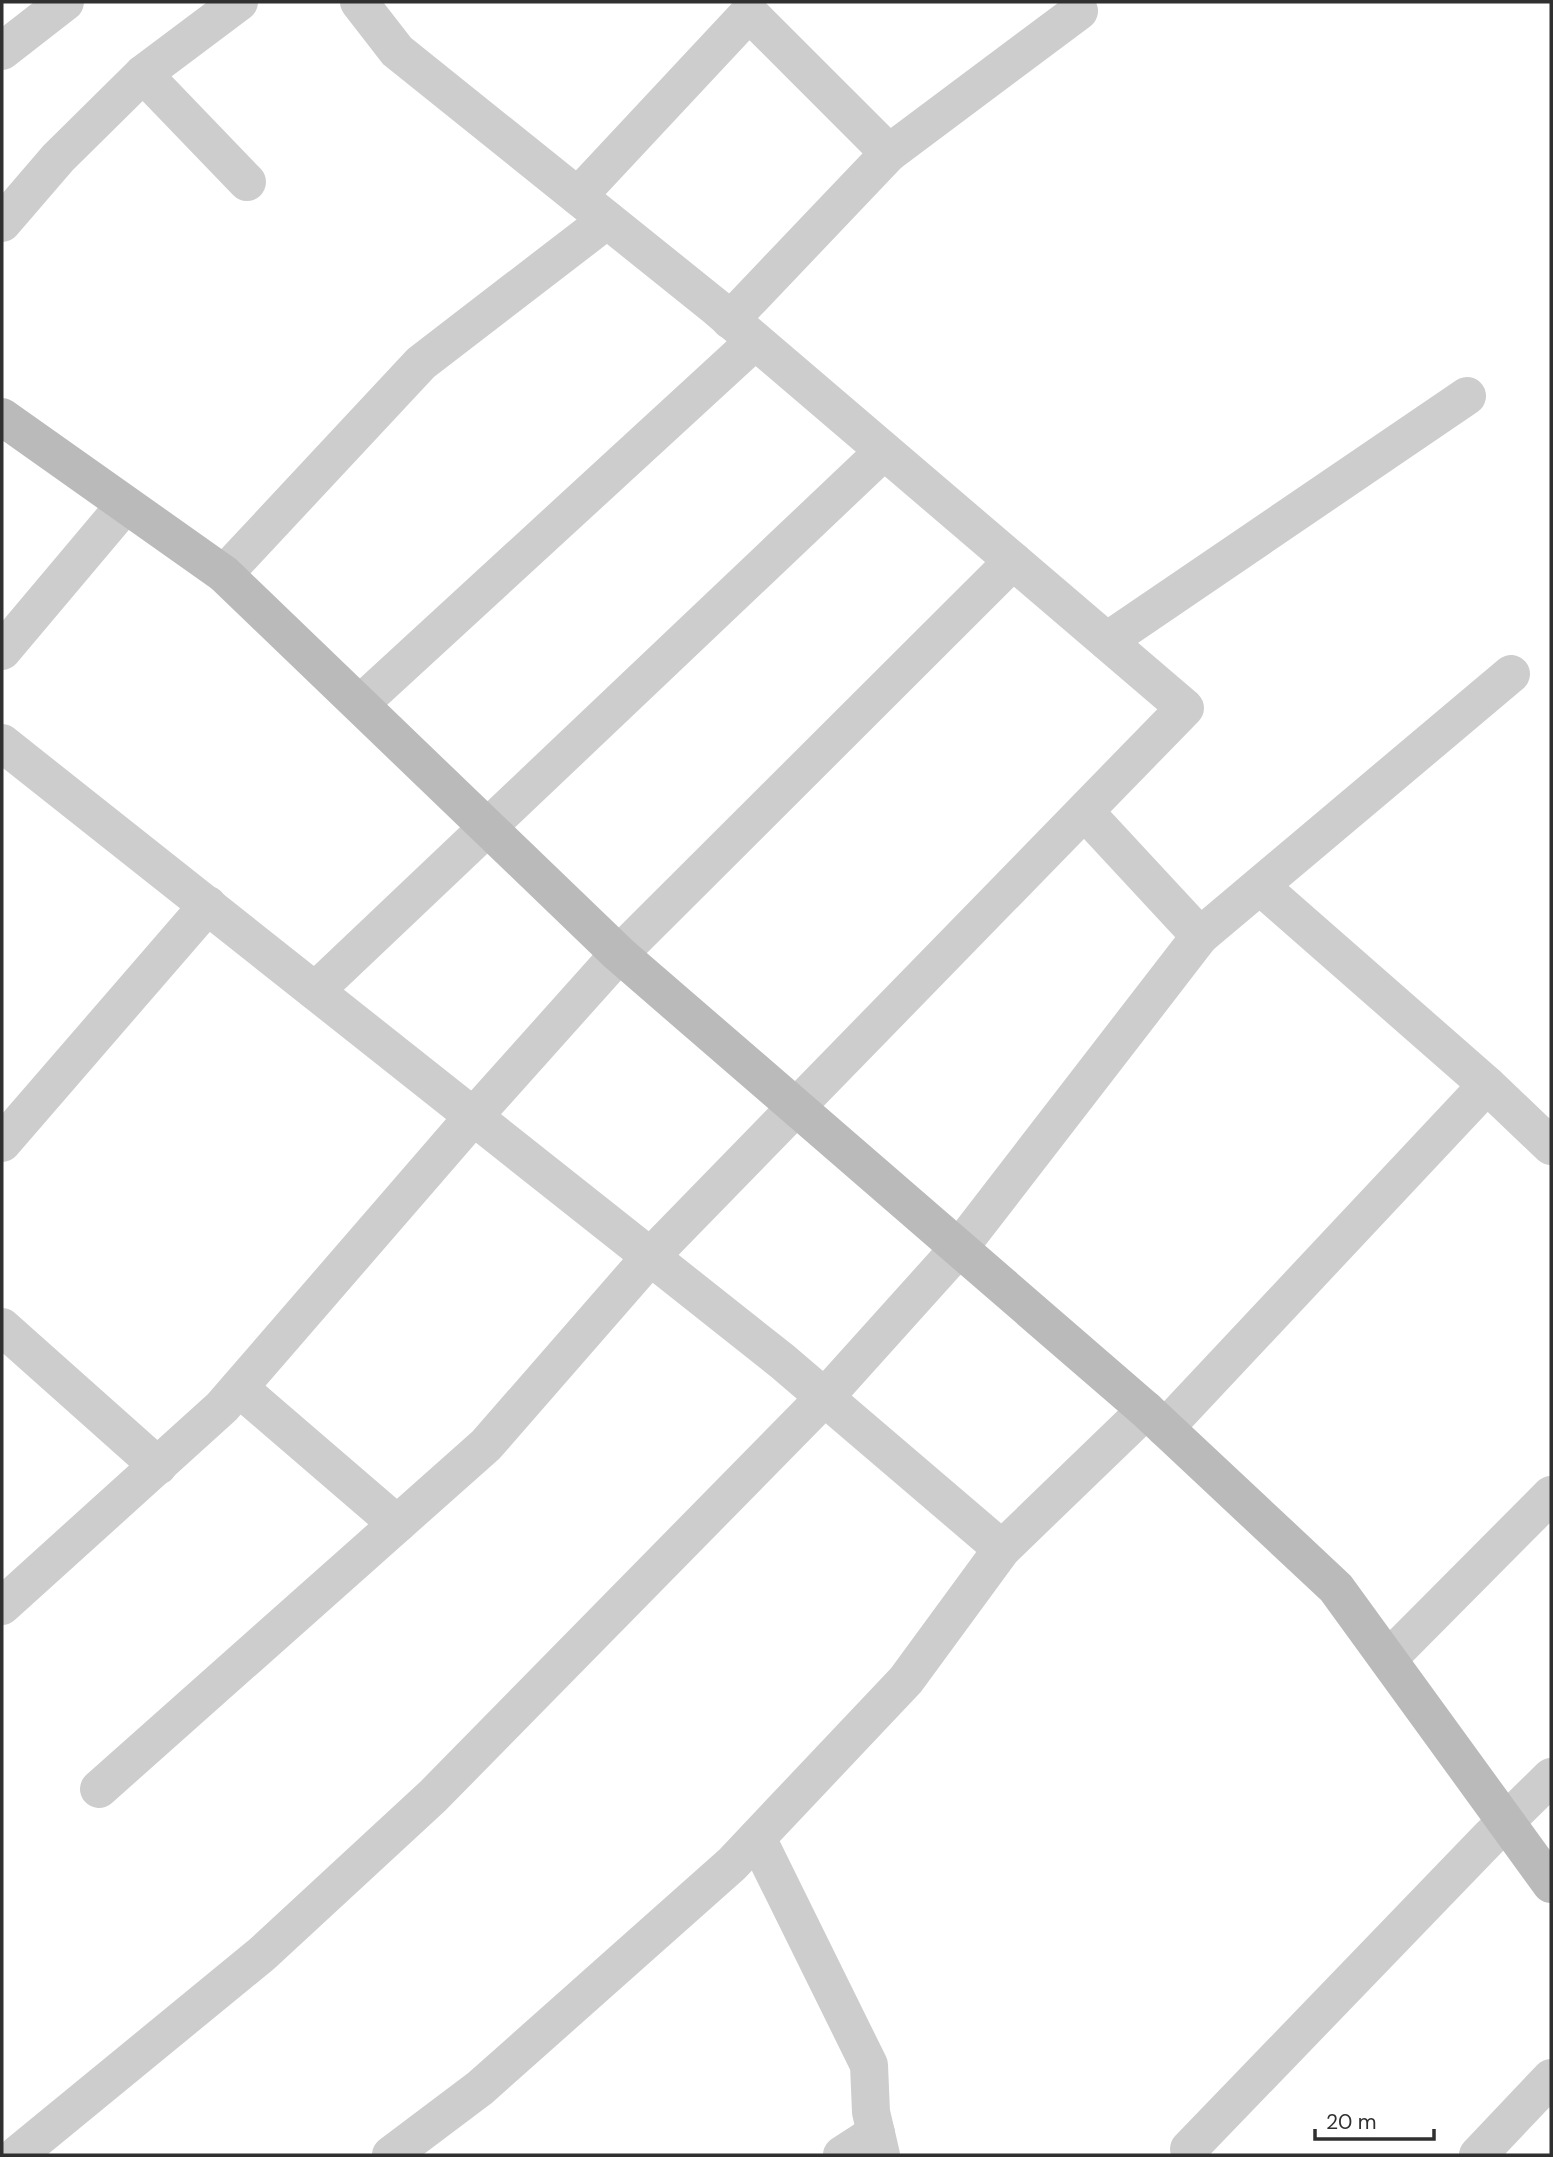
<svg xmlns="http://www.w3.org/2000/svg" width="1553" height="2157" viewBox="0 0 1553 2157" font-family="'DM Sans',sans-serif">
<style>
.lines{fill:none;stroke-linecap:round;stroke-linejoin:round}
.minor{stroke:#cdcdcd;stroke-width:38}
.secondary{stroke:#bababa;stroke-width:38}
</style>
<rect width="100%" height="100%" fill="#fff"/>
<g class="lines">
<g class="minor">
<path d="M 2,51 L 65,2"/>
<path d="M 143,74 L 247,182"/>
<path d="M 578,196 L 749,13 L 889,153"/>
<path d="M 2,223 L 58,158 L 143,74 L 239,2"/>
<path d="M 730,320 L 889,153 L 1079,11"/>
<path d="M 224,574 L 421,363 L 607,220"/>
<path d="M 1107,641 L 1467,396"/>
<path d="M 2,651 L 125,505"/>
<path d="M 360,704 L 755,341"/>
<path d="M 2,743 L 782,1361 L 1002,1549"/>
<path d="M 1085,812 L 1200,936"/>
<path d="M 1260,886 L 1487,1085 L 1551,1146"/>
<path d="M 315,991 L 884,451"/>
<path d="M 2,1143 L 208,905"/>
<path d="M 2,1327 L 158,1466"/>
<path d="M 239,1388 L 397,1524"/>
<path d="M 1165,1428 L 1487,1085"/>
<path d="M 2,1606 L 222,1407 L 473,1117 L 619,954 L 1013,561"/>
<path d="M 1388,1659 L 1551,1495"/>
<path d="M 99,1789 L 486,1445 L 650,1257 L 1185,708 L 717,308 L 397,51 L 359,2"/>
<path d="M 757,1838 L 869,2065 L 871,2112 L 881,2155"/>
<path d="M 1189,2149 L 1491,1836 L 1551,1777"/>
<path d="M 17,2155 L 262,1954 L 433,1796 L 825,1397 L 960,1247 L 1200,936 L 1511,674"/>
<path d="M 391,2155 L 480,2088 L 732,1864 L 906,1680 L 1002,1549 L 1146,1410"/>
<path d="M 842,2155 L 876,2133"/>
<path d="M 1478,2155 L 1551,2078"/>
</g>
<path class="secondary" d="M 2,417 L 224,574 L 619,954 L 1146,1410 L 1336,1588 L 1551,1884"/>
</g>
<rect width="1553" height="2157" fill="none" stroke="#303030" stroke-width="7"/>
<path d="M1315 2129v10h119v-10" fill="none" stroke="#303030" stroke-width="3.5"/>
<text x="1326" y="2129" font-size="21" fill="#303030" stroke="#ffffff" stroke-width="5" paint-order="stroke">20 m</text>
</svg>
